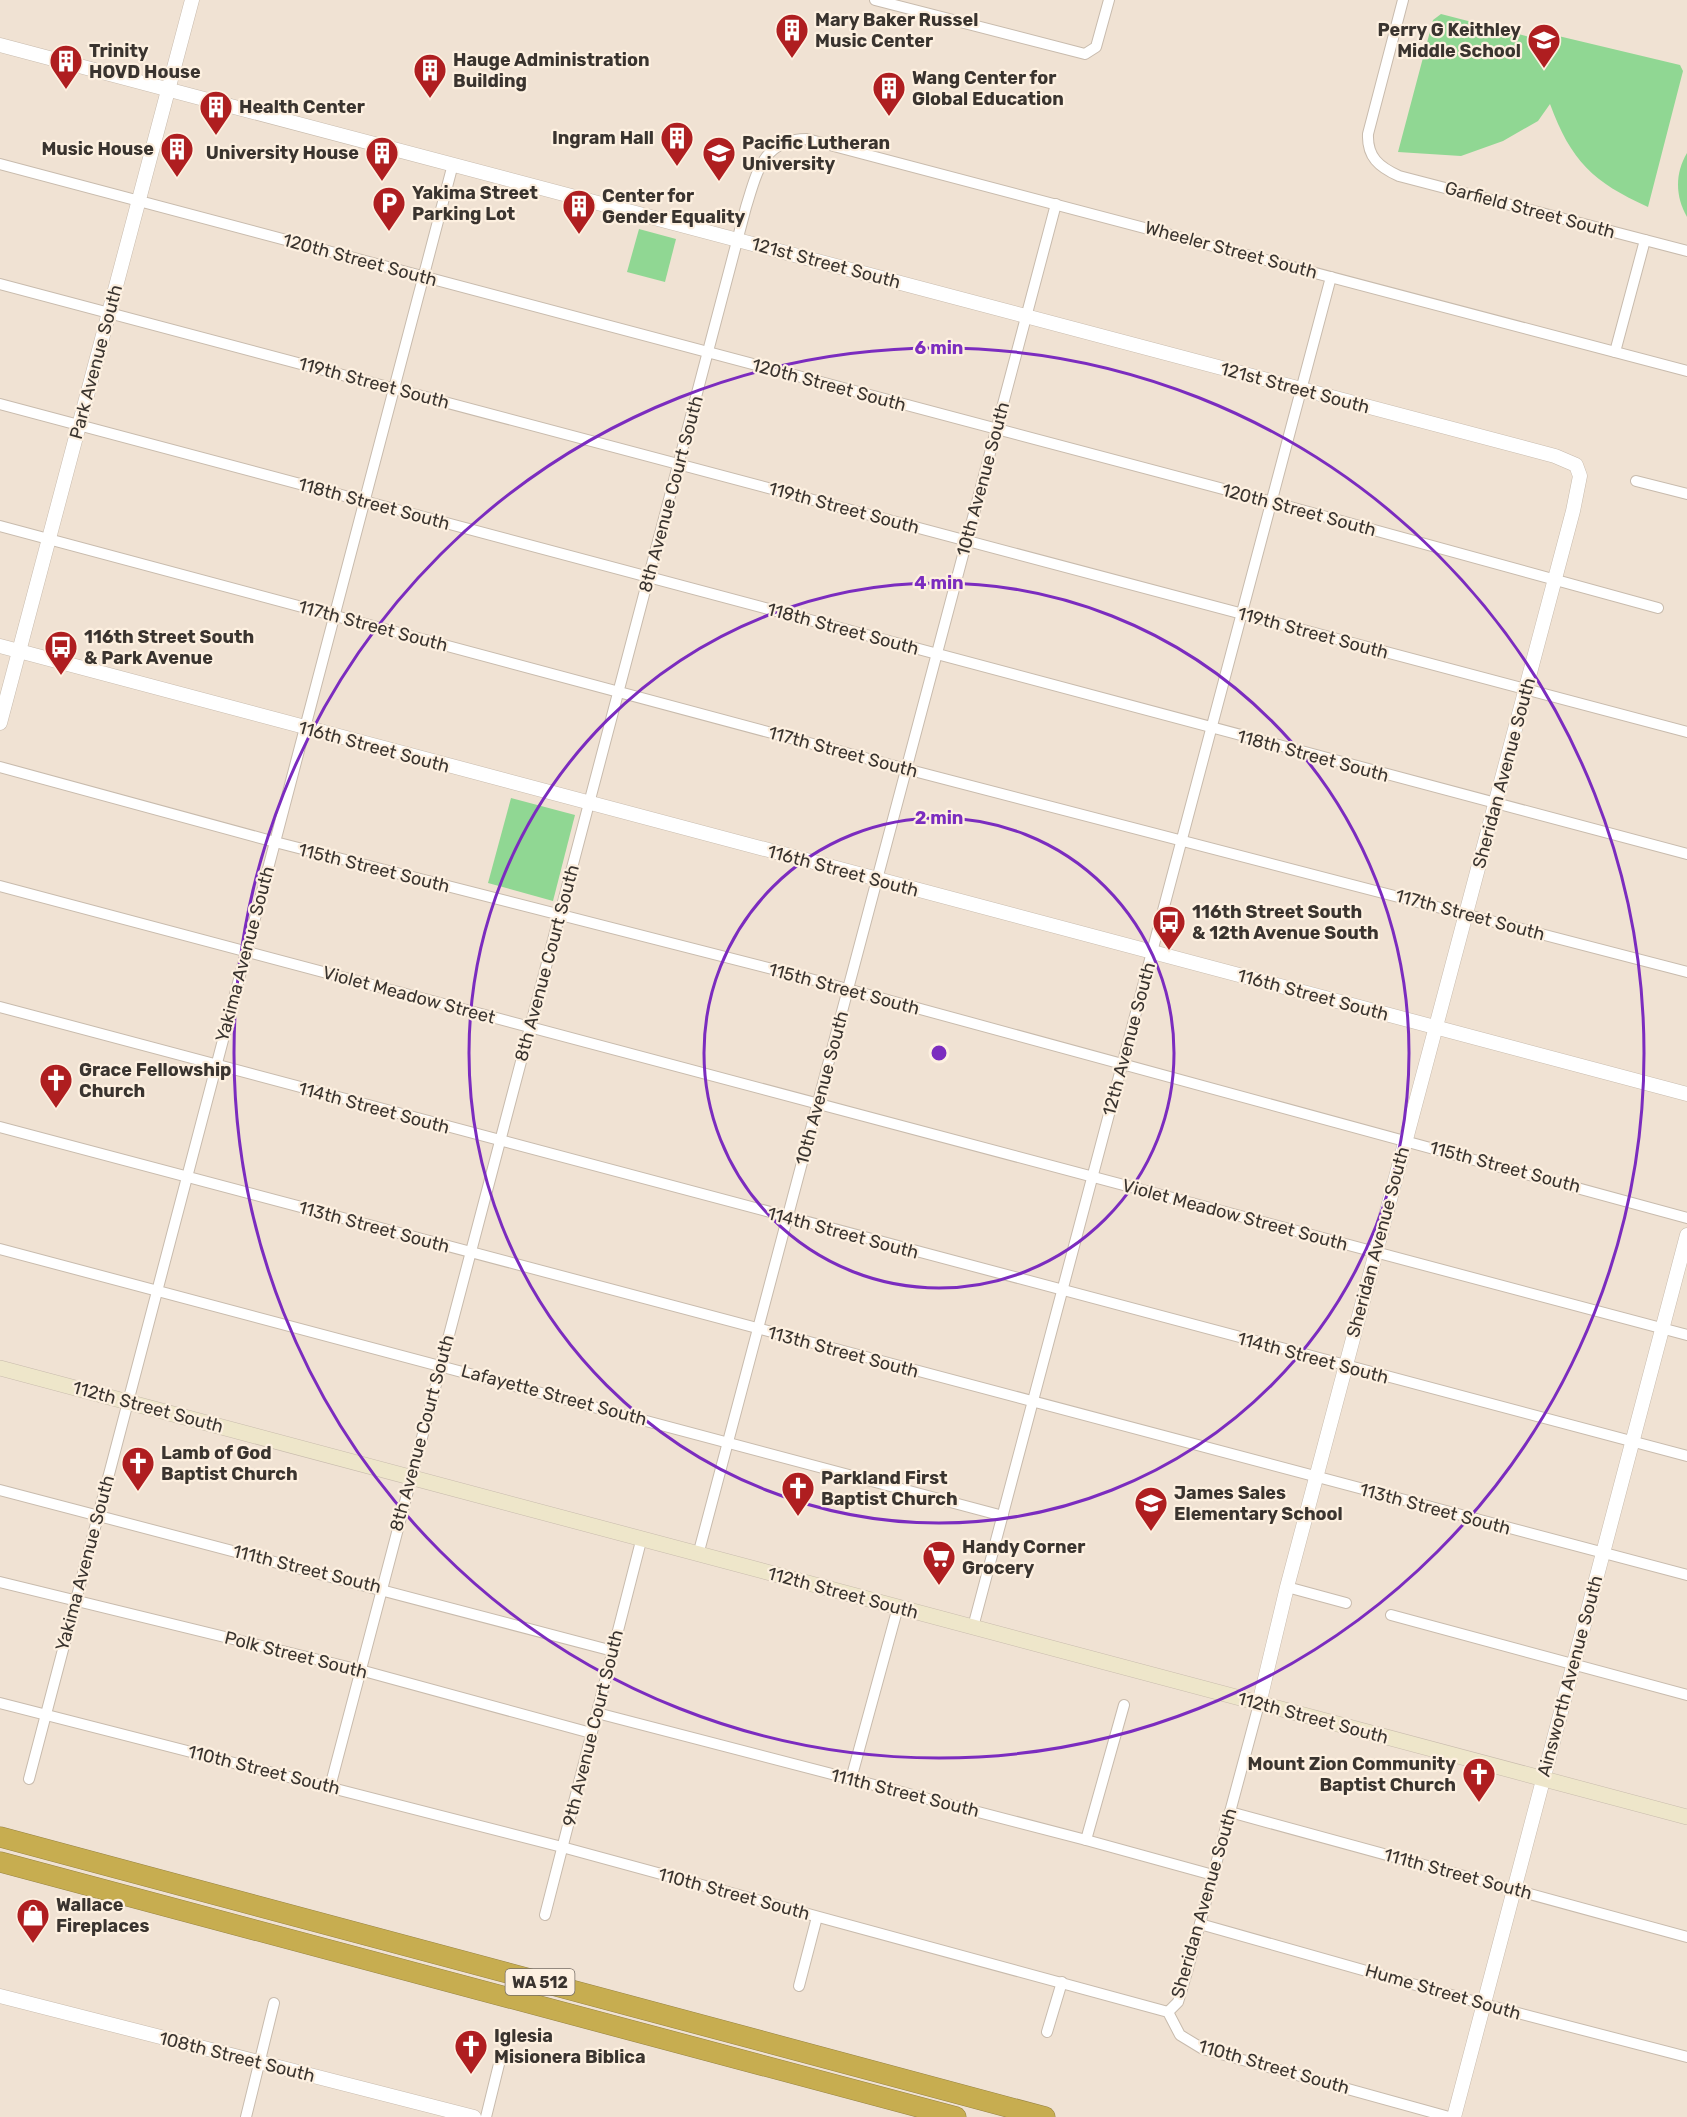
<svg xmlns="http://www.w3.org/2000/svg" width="1687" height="2117" viewBox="0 0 1687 2117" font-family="Rubik,sans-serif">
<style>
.green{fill:#90d793}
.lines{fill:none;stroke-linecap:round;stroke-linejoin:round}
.minor-casing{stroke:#c8bbad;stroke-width:12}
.tertiary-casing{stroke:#c8bbad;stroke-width:15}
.secondary-casing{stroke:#c8bbad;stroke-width:16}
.motorway-casing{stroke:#968344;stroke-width:21}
.minor{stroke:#fff;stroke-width:10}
.tertiary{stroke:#fff;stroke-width:14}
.secondary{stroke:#eee6ca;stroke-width:15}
.motorway{stroke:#c7ad50;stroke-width:20}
.ring{fill:none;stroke:#7b2cbf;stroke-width:3}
.labels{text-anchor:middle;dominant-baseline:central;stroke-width:4.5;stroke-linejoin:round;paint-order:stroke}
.shield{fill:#fdf0e0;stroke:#746c64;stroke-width:1.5}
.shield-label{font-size:16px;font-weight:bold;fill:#3a342f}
.poi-label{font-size:18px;font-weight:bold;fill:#3a342f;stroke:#fdf0e0;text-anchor:start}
.street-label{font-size:18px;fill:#3a342f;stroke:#fdf0e0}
.centre{fill:#7b2cbf;stroke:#fdf0e0;stroke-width:3}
.ring-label{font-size:18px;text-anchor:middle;font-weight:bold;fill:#7b2cbf;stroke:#fdf0e0;stroke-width:4.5;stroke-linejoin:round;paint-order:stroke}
</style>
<rect width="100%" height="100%" fill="#f0e2d3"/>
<g class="green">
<path d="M 1441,14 L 1549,42 L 1550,34 L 1680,65 L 1683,71 L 1648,207 C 1593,182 1571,161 1550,104 L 1538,121 L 1503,141 L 1461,156 L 1398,152 L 1433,20 Z"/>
<path d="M 1687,153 L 1687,217 C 1675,196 1675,173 1687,153 Z"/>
<path d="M 639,229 L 676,239 L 665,282 L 627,272 Z"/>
<path d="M 511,798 L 575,815 L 553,901 L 488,883 Z"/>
</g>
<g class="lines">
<defs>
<g id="minor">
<path d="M 875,0 L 1085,54 L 1096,47 L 1109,0"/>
<path d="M 1403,0 L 1368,134 C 1367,157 1379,167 1399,176 L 1687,251"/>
<path d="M 0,164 L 1272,502 L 1658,608"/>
<path d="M 0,284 L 1687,732"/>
<path d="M 1615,352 L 1645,240"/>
<path d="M 0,404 L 1687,854"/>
<path d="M 1636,481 L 1687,494"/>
<path d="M 0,526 L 906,769 L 1687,972"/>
<path d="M 0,767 L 275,842 L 792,974 L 1687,1218"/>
<path d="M 0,886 L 1687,1335"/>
<path d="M 0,1007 L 1687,1456"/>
<path d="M 0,1127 L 1687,1575"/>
<path d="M 0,1249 L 1003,1516"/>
<path d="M 0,1490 L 613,1651"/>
<path d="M 698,1555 L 1056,204"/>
<path d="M 0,1582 L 360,1670 L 591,1733"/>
<path d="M 1287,1587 L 1346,1603"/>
<path d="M 1391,1615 L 1687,1695"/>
<path d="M 973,1627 L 1331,277"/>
<path d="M 0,1703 L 562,1847 L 1168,2012 L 1180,2035 L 1203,2049 L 1449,2117"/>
<path d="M 597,1713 L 1086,1840 L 1213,1875"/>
<path d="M 29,1779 L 453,164"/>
<path d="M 851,1779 L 898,1607"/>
<path d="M 330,1787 L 746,207 C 757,172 763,139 807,139 L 1687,371"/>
<path d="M 1230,1812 L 1687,1937"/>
<path d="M 1086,1840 L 1124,1705"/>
<path d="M 545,1915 L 641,1541"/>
<path d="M 1200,1924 L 1483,2004 L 1687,2057"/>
<path d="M 799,1986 L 817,1917"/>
<path d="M 1168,2012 L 1178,2002 L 1187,1972 L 1259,1704"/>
<path d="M 1047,2032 L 1062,1982"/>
<path d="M 246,2117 L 274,2003"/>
<path d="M 486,2117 L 501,2056"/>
</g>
<g id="tertiary">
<path d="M 0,45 L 1555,456 L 1576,465 L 1580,476 L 1573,511 L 1287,1587 L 1259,1704"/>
<path d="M 0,646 L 1687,1094"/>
<path d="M 0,723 L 192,0"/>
<path d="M 0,1996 L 474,2117"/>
<path d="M 1454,2117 L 1687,1235"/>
</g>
<path id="secondary" d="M 0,1368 L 1687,1817"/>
<g id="motorway">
<path d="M 0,1837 L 1045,2117"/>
<path d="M 0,1862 L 956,2117"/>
</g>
</defs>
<use href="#minor" class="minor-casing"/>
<use href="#tertiary" class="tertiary-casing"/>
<use href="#secondary" class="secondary-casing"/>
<use href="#motorway" class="motorway-casing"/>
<use href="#minor" class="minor"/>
<use href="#tertiary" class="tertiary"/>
<use href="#secondary" class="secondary"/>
<use href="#motorway" class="motorway"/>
</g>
<g class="ring">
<circle cx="939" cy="1053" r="235"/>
<circle cx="939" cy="1053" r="470"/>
<circle cx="939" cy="1053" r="705"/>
</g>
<defs>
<symbol id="building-pin" viewBox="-11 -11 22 30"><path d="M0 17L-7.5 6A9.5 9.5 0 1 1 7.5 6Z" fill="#af1e20" stroke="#fdf0e0"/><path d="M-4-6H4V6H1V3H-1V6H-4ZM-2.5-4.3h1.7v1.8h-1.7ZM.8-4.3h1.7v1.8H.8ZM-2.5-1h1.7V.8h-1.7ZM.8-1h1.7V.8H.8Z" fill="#fff"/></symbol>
<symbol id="school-pin" viewBox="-11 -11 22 30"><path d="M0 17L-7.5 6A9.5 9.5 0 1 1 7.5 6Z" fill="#af1e20" stroke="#fdf0e0"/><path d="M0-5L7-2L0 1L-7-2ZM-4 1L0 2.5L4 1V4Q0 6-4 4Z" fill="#fff"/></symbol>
<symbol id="university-pin" viewBox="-11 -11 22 30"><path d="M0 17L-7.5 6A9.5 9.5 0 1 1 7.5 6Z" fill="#af1e20" stroke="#fdf0e0"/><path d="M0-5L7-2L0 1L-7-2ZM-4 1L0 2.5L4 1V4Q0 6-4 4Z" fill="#fff"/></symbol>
<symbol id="parking-pin" viewBox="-11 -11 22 30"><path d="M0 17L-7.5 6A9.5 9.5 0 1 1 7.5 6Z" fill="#af1e20" stroke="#fdf0e0"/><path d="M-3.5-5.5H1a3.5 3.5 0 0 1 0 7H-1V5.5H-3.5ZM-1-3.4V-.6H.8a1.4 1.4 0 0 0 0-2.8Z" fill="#fff"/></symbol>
<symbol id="bus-pin" viewBox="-11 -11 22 30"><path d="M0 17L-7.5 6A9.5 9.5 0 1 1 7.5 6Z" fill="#af1e20" stroke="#fdf0e0"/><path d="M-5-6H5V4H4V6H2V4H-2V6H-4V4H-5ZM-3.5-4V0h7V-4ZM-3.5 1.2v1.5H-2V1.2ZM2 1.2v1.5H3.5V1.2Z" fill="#fff"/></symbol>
<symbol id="church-pin" viewBox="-11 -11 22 30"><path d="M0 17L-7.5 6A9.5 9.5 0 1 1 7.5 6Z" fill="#af1e20" stroke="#fdf0e0"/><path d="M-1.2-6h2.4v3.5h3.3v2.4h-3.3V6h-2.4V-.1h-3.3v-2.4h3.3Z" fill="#fff"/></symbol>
<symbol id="supermarket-pin" viewBox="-11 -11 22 30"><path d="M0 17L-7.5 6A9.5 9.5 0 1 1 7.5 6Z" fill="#af1e20" stroke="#fdf0e0"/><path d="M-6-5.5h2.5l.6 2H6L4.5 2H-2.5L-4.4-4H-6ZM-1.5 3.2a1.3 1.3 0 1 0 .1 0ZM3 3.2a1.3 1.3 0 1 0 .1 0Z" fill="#fff"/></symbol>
<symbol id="shop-pin" viewBox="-11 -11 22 30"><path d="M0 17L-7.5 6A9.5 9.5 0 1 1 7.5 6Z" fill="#af1e20" stroke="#fdf0e0"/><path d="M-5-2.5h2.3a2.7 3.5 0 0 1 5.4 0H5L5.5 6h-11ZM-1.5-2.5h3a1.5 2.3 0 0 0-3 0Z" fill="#fff"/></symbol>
</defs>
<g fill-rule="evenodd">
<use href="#building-pin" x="773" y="11" width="38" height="52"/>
<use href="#school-pin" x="1525" y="21" width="38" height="52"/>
<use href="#building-pin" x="47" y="42" width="38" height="52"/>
<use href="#building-pin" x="411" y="51" width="38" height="52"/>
<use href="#building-pin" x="870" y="69" width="38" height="52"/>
<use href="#building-pin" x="197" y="88" width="38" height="52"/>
<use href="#building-pin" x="658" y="119" width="38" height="52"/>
<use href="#building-pin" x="158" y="130" width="38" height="52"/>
<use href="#building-pin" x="363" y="134" width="38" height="52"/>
<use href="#university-pin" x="700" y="134" width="38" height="52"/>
<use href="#parking-pin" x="370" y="184" width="38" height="52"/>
<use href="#building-pin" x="560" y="187" width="38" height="52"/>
<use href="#bus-pin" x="42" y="628" width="38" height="52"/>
<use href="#bus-pin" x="1150" y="903" width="38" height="52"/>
<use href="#church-pin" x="37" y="1061" width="38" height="52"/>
<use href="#church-pin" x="119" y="1444" width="38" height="52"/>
<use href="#church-pin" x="779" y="1469" width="38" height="52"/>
<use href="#school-pin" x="1132" y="1484" width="38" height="52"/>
<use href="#supermarket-pin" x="920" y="1538" width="38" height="52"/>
<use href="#church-pin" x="1460" y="1755" width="38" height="52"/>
<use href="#shop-pin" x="14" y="1896" width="38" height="52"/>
<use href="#church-pin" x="452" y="2027" width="38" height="52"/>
</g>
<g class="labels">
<rect class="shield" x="505.5" y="1969" width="69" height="26" rx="4.5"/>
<g class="shield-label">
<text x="540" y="1982">WA 512</text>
</g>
<g class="poi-label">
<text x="815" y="20">Mary Baker Russel<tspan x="815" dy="21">Music Center</tspan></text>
<text x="1521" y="30" text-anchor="end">Perry G Keithley<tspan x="1521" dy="21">Middle School</tspan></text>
<text x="89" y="51">Trinity<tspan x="89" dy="21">HOVD House</tspan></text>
<text x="453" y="60">Hauge Administration<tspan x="453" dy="21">Building</tspan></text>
<text x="912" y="78">Wang Center for<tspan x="912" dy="21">Global Education</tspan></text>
<text x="239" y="107">Health Center</text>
<text x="654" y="138" text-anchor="end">Ingram Hall</text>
<text x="742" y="143">Pacific Lutheran<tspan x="742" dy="21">University</tspan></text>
<text x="154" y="149" text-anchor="end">Music House</text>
<text x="359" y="153" text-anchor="end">University House</text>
<text x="412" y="193">Yakima Street<tspan x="412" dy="21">Parking Lot</tspan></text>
<text x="602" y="196">Center for<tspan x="602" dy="21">Gender Equality</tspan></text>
<text x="84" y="637">116th Street South<tspan x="84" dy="21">&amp; Park Avenue</tspan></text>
<text x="1192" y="912">116th Street South<tspan x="1192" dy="21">&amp; 12th Avenue South</tspan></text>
<text x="79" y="1070">Grace Fellowship<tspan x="79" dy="21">Church</tspan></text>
<text x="161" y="1453">Lamb of God<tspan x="161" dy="21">Baptist Church</tspan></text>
<text x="821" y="1478">Parkland First<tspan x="821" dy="21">Baptist Church</tspan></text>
<text x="1174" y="1493">James Sales<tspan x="1174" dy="21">Elementary School</tspan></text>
<text x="962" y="1547">Handy Corner<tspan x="962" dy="21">Grocery</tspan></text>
<text x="1456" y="1764" text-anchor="end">Mount Zion Community<tspan x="1456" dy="21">Baptist Church</tspan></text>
<text x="56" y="1905">Wallace<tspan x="56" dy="21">Fireplaces</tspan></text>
<text x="494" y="2036">Iglesia<tspan x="494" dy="21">Misionera Biblica</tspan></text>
</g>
<g class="street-label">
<text transform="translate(1530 210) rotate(15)">Garfield Street South</text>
<text transform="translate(1231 250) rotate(15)">Wheeler Street South</text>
<text transform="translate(360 260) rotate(15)">120th Street South</text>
<text transform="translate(826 263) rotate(15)">121st Street South</text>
<text transform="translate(96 362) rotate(-75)">Park Avenue South</text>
<text transform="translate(374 383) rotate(15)">119th Street South</text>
<text transform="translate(829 385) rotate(15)">120th Street South</text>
<text transform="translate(1295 388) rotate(15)">121st Street South</text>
<text transform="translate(983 479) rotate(-75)">10th Avenue South</text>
<text transform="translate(671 494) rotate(-75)">8th Avenue Court South</text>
<text transform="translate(374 504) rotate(15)">118th Street South</text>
<text transform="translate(844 508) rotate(15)">119th Street South</text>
<text transform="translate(1299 510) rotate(15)">120th Street South</text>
<text transform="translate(373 626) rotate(15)">117th Street South</text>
<text transform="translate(843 629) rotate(15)">118th Street South</text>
<text transform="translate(1313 633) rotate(15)">119th Street South</text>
<text transform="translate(374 747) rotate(15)">116th Street South</text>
<text transform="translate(843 752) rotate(15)">117th Street South</text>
<text transform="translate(1313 756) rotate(15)">118th Street South</text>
<text transform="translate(1504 773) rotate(-75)">Sheridan Avenue South</text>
<text transform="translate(374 868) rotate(14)">115th Street South</text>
<text transform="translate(843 871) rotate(15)">116th Street South</text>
<text transform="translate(1470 915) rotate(15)">117th Street South</text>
<text transform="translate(245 954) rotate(-75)">Yakima Avenue South</text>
<text transform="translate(547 963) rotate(-75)">8th Avenue Court South</text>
<text transform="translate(844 989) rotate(15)">115th Street South</text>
<text transform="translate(409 995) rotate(15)">Violet Meadow Street</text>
<text transform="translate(1313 995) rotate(15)">116th Street South</text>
<text transform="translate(1129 1039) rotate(-75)">12th Avenue South</text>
<text transform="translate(822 1088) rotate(-75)">10th Avenue South</text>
<text transform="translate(374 1108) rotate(15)">114th Street South</text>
<text transform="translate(1505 1167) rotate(15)">115th Street South</text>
<text transform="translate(1235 1215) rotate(15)">Violet Meadow Street South</text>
<text transform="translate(374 1227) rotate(15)">113th Street South</text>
<text transform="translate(843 1233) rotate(15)">114th Street South</text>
<text transform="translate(1378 1242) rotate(-75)">Sheridan Avenue South</text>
<text transform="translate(843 1352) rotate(15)">113th Street South</text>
<text transform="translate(1313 1358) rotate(15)">114th Street South</text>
<text transform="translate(554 1395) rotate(15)">Lafayette Street South</text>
<text transform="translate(148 1407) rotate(15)">112th Street South</text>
<text transform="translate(422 1433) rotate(-75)">8th Avenue Court South</text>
<text transform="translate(1435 1509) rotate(15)">113th Street South</text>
<text transform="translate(85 1563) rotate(-75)">Yakima Avenue South</text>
<text transform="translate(307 1569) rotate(14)">111th Street South</text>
<text transform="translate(843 1593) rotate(15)">112th Street South</text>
<text transform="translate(296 1655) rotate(14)">Polk Street South</text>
<text transform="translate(1570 1676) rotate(-75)">Ainsworth Avenue South</text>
<text transform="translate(1313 1718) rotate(15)">112th Street South</text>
<text transform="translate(593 1728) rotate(-76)">9th Avenue Court South</text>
<text transform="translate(264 1770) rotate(14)">110th Street South</text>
<text transform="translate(905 1793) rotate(14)">111th Street South</text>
<text transform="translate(1458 1874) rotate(15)">111th Street South</text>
<text transform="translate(734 1894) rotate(15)">110th Street South</text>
<text transform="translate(1204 1903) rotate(-74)">Sheridan Avenue South</text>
<text transform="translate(1443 1992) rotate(16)">Hume Street South</text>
<text transform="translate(237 2057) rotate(14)">108th Street South</text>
<text transform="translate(1274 2067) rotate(16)">110th Street South</text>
</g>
</g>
<circle cx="939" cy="1053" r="9" class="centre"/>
<g class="ring-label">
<text x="939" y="354">6 min</text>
<text x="939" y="589">4 min</text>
<text x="939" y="824">2 min</text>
</g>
</svg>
